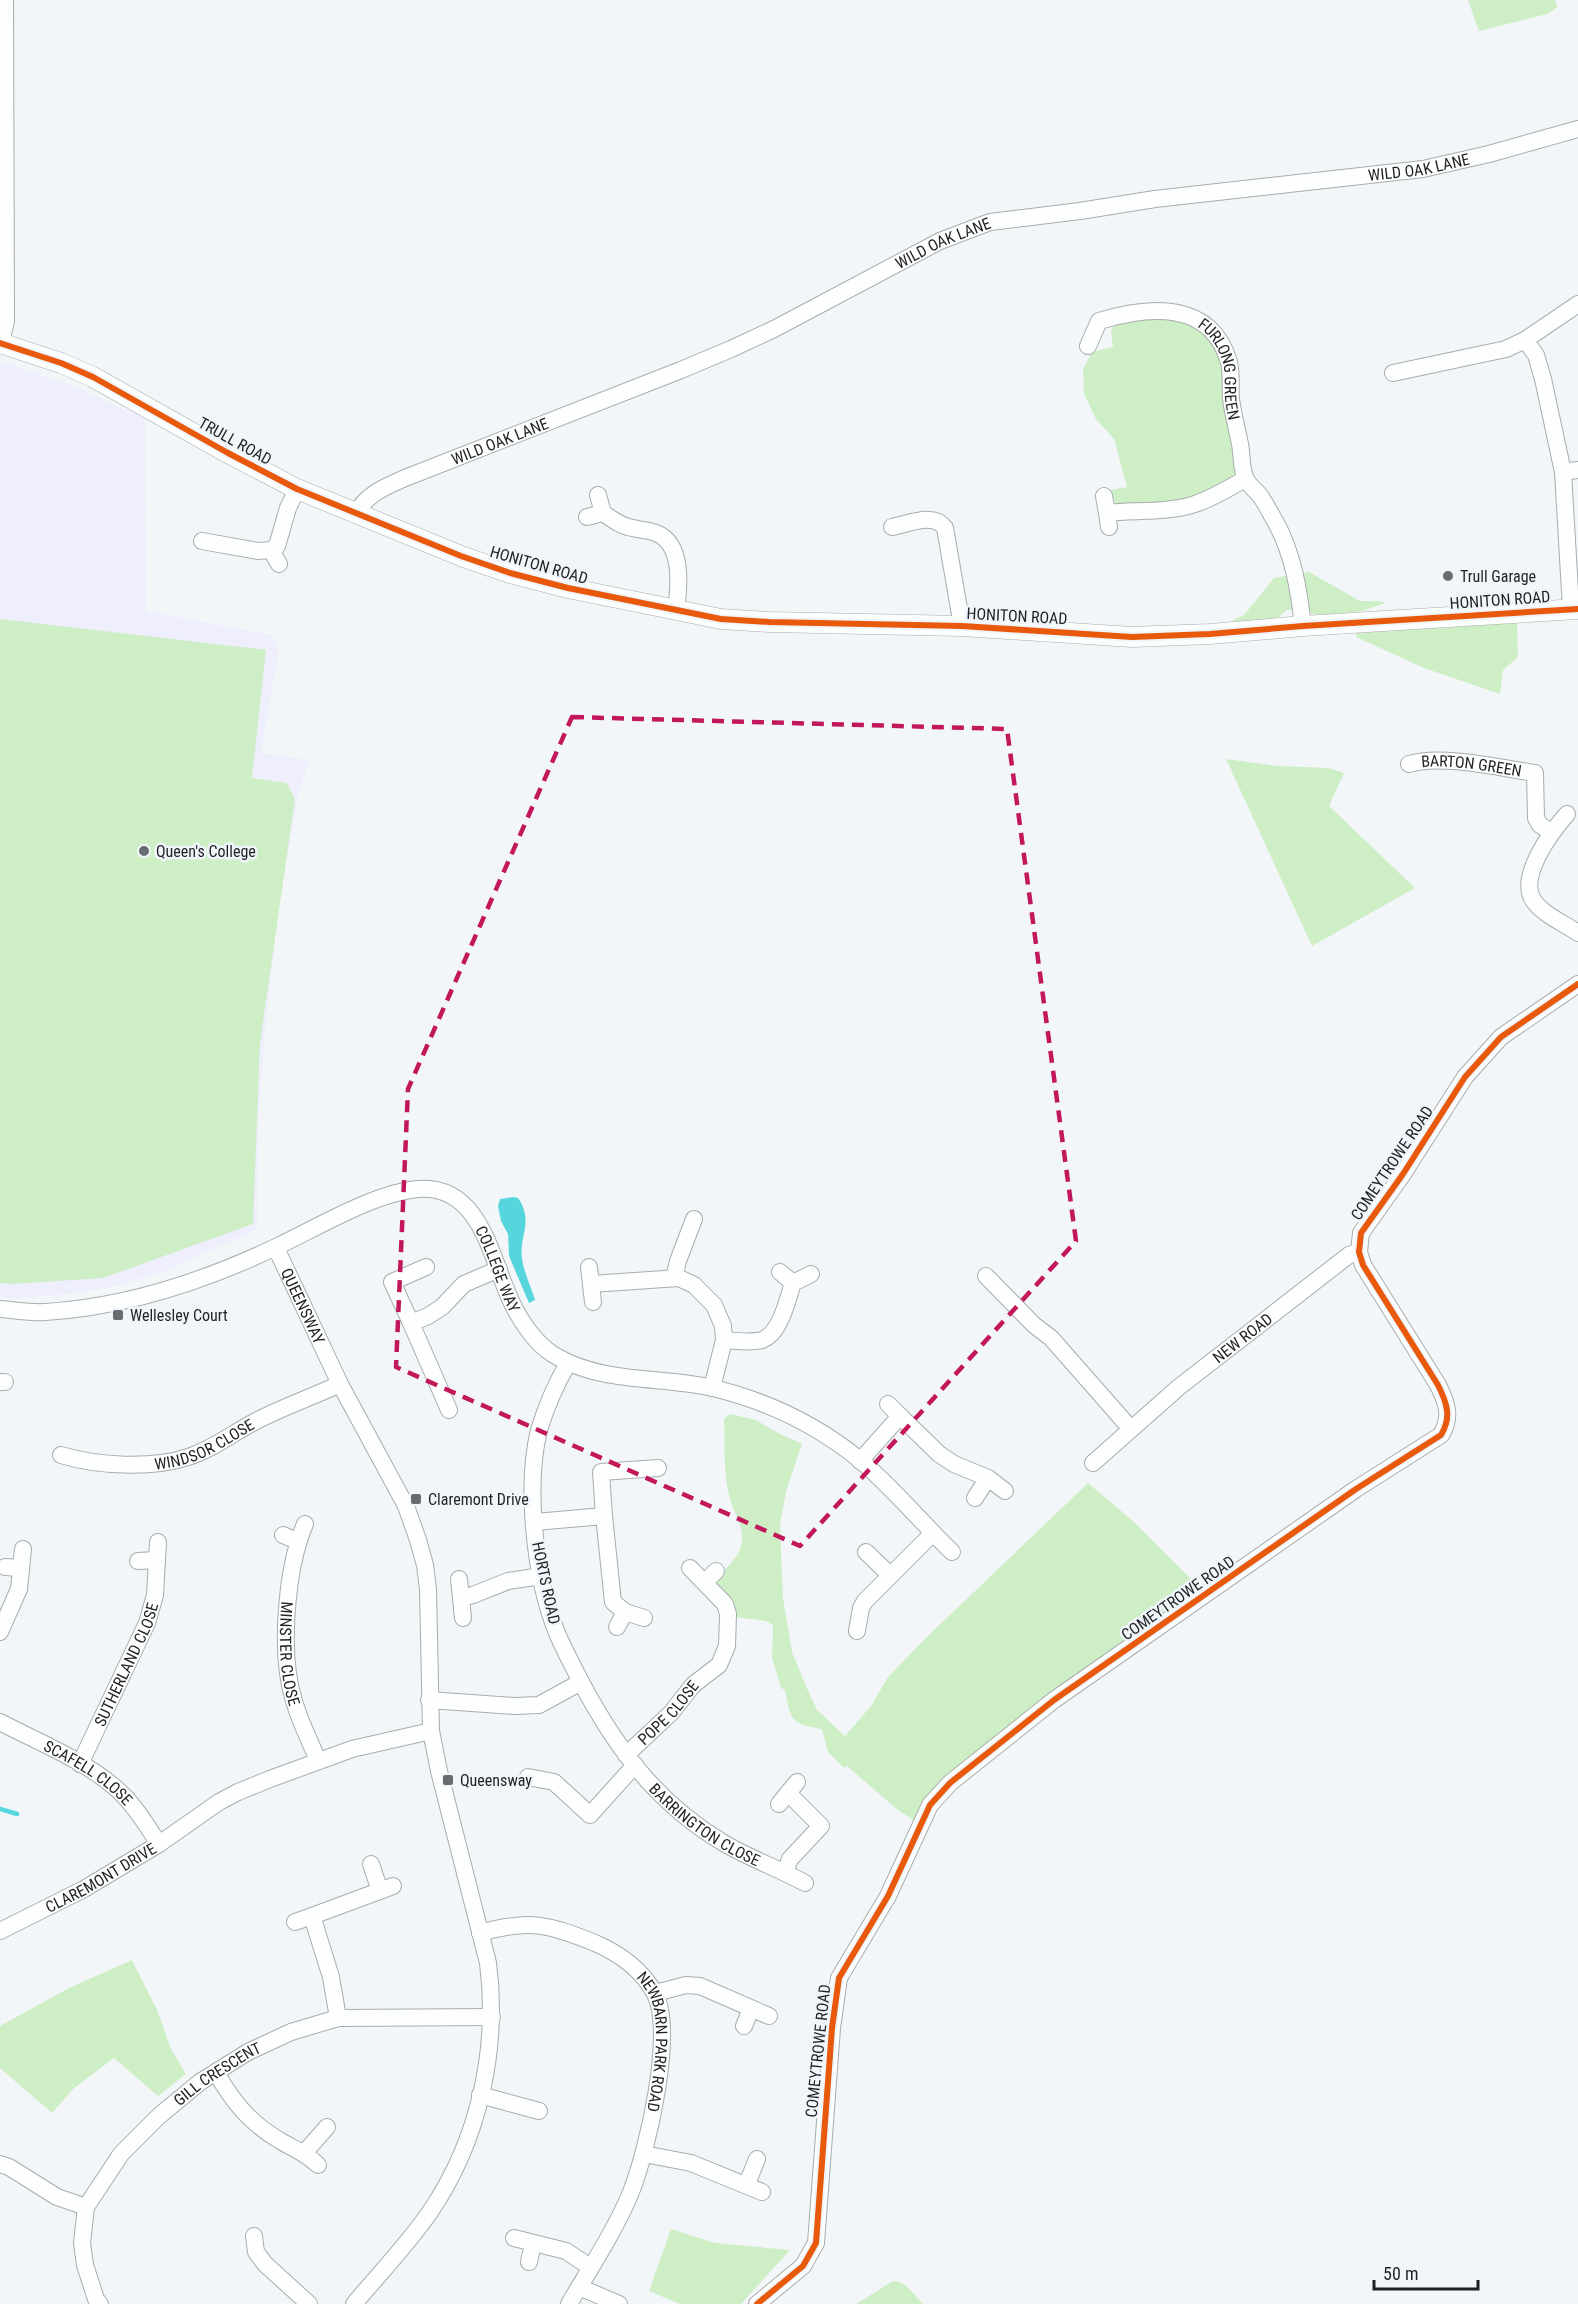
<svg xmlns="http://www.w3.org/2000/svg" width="1578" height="2304" viewBox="0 0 1578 2304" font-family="'Roboto Condensed',sans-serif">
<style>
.education{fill:#efeefc}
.green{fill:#ceeec6}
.water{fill:#56d6dc}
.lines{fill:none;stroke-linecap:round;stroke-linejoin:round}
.stream{stroke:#56d6dc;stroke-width:4.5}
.minor-casing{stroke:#a9acae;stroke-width:18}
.tertiary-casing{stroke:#a9acae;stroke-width:21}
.minor{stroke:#fdfefe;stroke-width:16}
.tertiary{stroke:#fdfefe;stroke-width:20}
.cycleway-casing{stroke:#f0f5fc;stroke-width:10}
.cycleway{stroke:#e8590c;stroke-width:6}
.marked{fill:none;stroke:#c2185b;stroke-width:4.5;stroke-dasharray:12 8;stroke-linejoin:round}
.poi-dot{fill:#696c6e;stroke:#f0f5fc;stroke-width:2}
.labels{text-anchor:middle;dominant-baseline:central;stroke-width:5;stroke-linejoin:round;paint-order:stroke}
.street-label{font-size:16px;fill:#1f2123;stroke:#f0f5fc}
.poi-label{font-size:16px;fill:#1f2123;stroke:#f0f5fc;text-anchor:start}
</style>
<rect width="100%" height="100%" fill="#f3f6f9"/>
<path class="education" d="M 0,361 L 79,388 L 123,409 L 145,417 L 146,611 L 272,635 L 279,648 L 261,753 L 309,760 L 299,791 L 278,910 L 264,1042 L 258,1128 L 257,1229 L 171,1269 L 120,1285 L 67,1294 L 17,1299 L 0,1297 Z"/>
<g class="green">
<path d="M 1468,0 L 1555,0 L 1558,7 L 1547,14 L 1479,31 Z"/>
<path d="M 1157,318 L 1178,319 L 1205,332 L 1220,353 L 1237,471 C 1206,505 1157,504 1115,504 L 1111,490 L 1127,487 L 1114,439 L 1096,419 L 1084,394 L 1083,369 L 1092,352 L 1113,347 L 1111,331 L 1116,322 Z"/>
<path d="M 1309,572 L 1360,601 L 1378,601 L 1386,603 L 1359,612 L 1354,616 L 1320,618 L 1305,609 L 1287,610 L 1275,620 L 1232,624 L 1233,620 L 1244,615 L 1274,578 Z"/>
<path d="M 0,619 L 266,650 L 252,778 L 287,783 L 295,799 L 260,1043 L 253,1224 L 103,1278 L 13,1284 L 0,1283 Z"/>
<path d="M 1517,621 L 1518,657 L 1503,670 L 1500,694 L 1424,668 L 1356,637 L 1356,633 Z"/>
<path d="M 1226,759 L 1278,766 L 1328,768 L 1344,773 L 1329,806 L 1415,888 L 1312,946 Z"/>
<path d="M 730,1414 L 756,1420 L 778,1433 L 802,1444 L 786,1492 L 780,1525 L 783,1598 L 792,1652 L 805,1684 L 817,1710 L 845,1736 L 871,1706 L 888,1677 L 930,1634 L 1088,1483 L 1134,1522 L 1203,1591 L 988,1742 L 955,1771 L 915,1821 L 898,1810 L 847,1766 L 844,1768 L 828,1752 L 822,1729 C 790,1724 791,1720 785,1690 L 781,1688 L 772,1657 L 773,1625 L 766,1621 L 735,1617 L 716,1585 L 717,1578 C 727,1567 741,1556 742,1540 C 743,1525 734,1513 730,1499 C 723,1474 725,1446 724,1419 Z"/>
<path d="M 132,1960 L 157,2010 L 171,2049 L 186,2074 L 158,2096 L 114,2058 L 73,2089 L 52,2113 L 0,2068 L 0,2026 L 69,1988 Z"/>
<path d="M 671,2229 L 715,2243 L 790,2250 L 741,2304 L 680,2304 L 649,2291 Z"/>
<path d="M 893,2281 C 907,2281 913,2295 923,2304 L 856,2304 Z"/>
</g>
<path class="water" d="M 513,1197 L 518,1198 C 534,1221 519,1236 522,1259 C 524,1273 531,1286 535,1300 L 529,1303 L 509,1256 L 508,1234 L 501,1221 L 498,1206 L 500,1199 Z"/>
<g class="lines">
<path class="stream" d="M 0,1809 L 17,1814"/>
<defs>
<g id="minor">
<path d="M 1525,340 L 1578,304"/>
<path d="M 1,343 L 6,321 L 5,0"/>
<path id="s1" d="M 1088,346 L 1099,321 C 1149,306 1211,300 1229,362 C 1232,374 1230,387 1231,399 C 1233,414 1237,429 1240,444 C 1242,454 1241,470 1246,479 C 1249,486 1257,491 1261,497 C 1266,504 1270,513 1275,521 C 1293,553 1299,590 1303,626"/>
<path d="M 1393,373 L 1506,349 L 1525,340 L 1536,355 L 1543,379 L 1563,472 L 1571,609"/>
<path d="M 1563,472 L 1578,470"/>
<path d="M 598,495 L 603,513"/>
<path d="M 1104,496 L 1107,513"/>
<path id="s2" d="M 356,514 C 366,494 385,487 405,478 L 681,370 L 731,349 L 774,329 L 940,241 L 990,222 L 1080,211 L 1155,199 L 1423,169 L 1489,154 L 1578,129"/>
<path d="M 587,517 L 603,513 C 612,519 622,527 633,528 C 640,530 649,530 656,533 C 684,544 679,587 676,611"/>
<path d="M 892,527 C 909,524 933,512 945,528 L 962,626"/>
<path d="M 1109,527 L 1107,513 C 1136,510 1168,513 1195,504 C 1213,498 1229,488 1245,479"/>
<path d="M 202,541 L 258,551 L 271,550 L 277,546 L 288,508 L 297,489"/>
<path d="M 271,550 L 279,564"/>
<path id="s3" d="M 1409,764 C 1442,754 1500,768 1535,773 L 1536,818 L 1540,825 L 1551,832"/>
<path d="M 1567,814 C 1552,831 1518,876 1533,900 C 1543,915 1564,923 1578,933"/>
<path id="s4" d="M 276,1248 L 340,1384 L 406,1506 L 418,1540 L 425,1565 L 428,1589 L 431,1731 L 439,1771 L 488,1963 C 499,2049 479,2140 430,2212 C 408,2244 379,2274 354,2304"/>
<path d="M 589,1267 L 591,1284 L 679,1278 L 694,1285 L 714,1305 L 723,1326 L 724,1340 L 712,1388"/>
<path d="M 780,1272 L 793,1283"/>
<path d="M 986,1276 L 1034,1325 L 1051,1338 L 1131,1429"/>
<path d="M 674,1278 L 678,1261 L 694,1219"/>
<path d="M 591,1284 L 593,1302"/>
<path id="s5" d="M 0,1309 C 15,1310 30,1313 45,1312 C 127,1307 205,1281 278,1246 C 318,1227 376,1192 419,1189 C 482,1185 491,1261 512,1303 C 521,1322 536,1344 554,1355 C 602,1384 660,1376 713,1388 C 767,1401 817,1425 860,1460 C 893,1488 921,1522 952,1552"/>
<path d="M 411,1323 L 392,1282 L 426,1267"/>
<path d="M 724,1340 C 735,1341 751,1343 762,1340 C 781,1333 787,1300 793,1283 L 811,1274"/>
<path d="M 0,1382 L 5,1382"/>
<path d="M 888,1404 L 900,1416"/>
<path d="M 449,1410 L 411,1323 L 428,1316 L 442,1307 L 464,1284 L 499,1269"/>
<path id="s6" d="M 61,1455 C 97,1466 152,1469 188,1457 C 213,1449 233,1433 256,1421 C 283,1407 312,1397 340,1384"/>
<path d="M 860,1461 L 900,1416 L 939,1454 L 954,1464 L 988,1478 L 1005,1491"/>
<path id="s7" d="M 1093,1463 L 1179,1387 L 1349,1255 L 1359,1252"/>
<path d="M 975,1498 L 988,1478"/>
<path d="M 604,1516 L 601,1472 L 658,1468"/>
<path d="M 535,1522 L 604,1516 L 613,1602 L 625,1612"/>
<path id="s8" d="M 305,1524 C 286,1569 279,1654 294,1701 C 300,1722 310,1741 318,1761"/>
<path d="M 283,1535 L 297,1541"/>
<path d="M 866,1552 L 890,1575"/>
<path d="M 138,1561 L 157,1560"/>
<path d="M 5,1567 L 21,1568"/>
<path d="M 459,1579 L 463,1618"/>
<path d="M 705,1582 L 716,1571"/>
<path d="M 461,1598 L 473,1595 L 508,1581 L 541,1576"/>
<path d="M 617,1627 L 625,1612 L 644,1618"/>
<path d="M 857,1631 L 861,1608 L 865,1601 L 933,1533"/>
<path d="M 0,1632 L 19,1589 L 23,1549"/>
<path id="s9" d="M 581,1682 C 616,1748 657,1803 722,1842 C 748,1858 778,1868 805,1883"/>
<path d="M 429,1700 L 515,1706 L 539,1705 L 581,1682 C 573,1666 564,1650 557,1633 C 535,1579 525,1487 539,1430 C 546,1407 556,1384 568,1363"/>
<path id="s10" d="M 0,1722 C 40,1743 87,1761 120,1792 C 136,1807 147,1826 159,1844"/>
<path id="s11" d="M 626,1755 L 671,1713 L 693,1685 L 719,1665 L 727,1646 L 728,1614 L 725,1604 L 690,1568"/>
<path id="s12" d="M 80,1764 L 147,1623 L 155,1595 L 158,1542"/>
<path d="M 528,1777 L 554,1782 L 590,1815 L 635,1765"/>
<path d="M 779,1804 L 797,1782"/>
<path d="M 371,1864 L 380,1891"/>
<path d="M 785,1872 L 790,1859 L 821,1826 L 788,1793"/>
<path d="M 295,1922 L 312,1916"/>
<path id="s13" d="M 0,1931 L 84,1889 L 159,1844 L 219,1802 L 238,1792 L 270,1779 L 352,1749 L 431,1731"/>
<path id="s14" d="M 480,1933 C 529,1919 548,1924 595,1943 C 618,1953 641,1969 654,1992 C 676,2030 647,2152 631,2192 C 616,2229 589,2270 569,2304"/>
<path d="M 655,1993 L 686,1985 L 700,1986 L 769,2016"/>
<path d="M 338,2018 L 331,1977 L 312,1916 L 393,1886"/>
<path d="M 744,2026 L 751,2009"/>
<path d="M 216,2072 C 232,2101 250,2123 279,2140 C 295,2150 303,2151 318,2165"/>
<path d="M 480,2095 L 539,2111"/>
<path d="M 305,2152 L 327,2127"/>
<path d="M 644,2154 L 691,2163 L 762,2192"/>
<path d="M 0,2164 L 9,2167 L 57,2197 L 86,2207"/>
<path d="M 747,2184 L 757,2159"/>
<path d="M 254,2236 L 256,2252 L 265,2264 L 309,2304"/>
<path d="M 514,2238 L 566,2251 L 590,2267"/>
<path d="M 529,2262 L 533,2243"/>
<path d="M 579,2287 L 619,2304"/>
<path id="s15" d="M 100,2304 L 96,2299 L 85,2265 L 82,2243 L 86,2207 L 121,2154 L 159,2116 L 200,2082 L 248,2052 L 291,2032 L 338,2018 L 492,2017"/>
<path d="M 757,2304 L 803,2266 L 816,2243 L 832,2028 L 839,1978 L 888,1896 L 930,1805 L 950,1783 L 1054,1700 L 1356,1489 L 1441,1435 C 1452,1417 1447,1403 1438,1385 L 1363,1265 L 1359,1252 L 1361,1233 L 1403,1174 L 1465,1077 L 1501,1037 L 1578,984"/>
</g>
<path id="tertiary" d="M 0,343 L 61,363 L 93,377 L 228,453 L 297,489 L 461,556 L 510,573 L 568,588 L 721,619 L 769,622 L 962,626 L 1132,637 L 1210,634 L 1303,626 L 1578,609"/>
</defs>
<use href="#minor" class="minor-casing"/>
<use href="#tertiary" class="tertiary-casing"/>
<use href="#minor" class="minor"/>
<use href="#tertiary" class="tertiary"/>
<defs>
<g id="cycleway">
<path d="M 0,343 L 61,363 L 93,377 L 228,453 L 297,489 L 461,556 L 510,573 L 568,588 L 721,619 L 769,622 L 962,626 L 1132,637 L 1210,634 L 1303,626 L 1578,609"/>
<path d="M 757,2304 L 803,2266 L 816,2243 L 832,2028 L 839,1978 L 888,1896 L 930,1805 L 950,1783 L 1054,1700 L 1356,1489 L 1441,1435 C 1452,1417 1447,1403 1438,1385 L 1363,1265 L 1359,1252 L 1361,1233 L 1403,1174 L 1465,1077 L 1501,1037 L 1578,984"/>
</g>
</defs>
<use href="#cycleway" class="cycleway-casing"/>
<use href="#cycleway" class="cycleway"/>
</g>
<path class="marked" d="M 572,717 L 1007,729 L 1076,1241 L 800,1546 L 396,1367 L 408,1089 Z"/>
<g class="poi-dot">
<circle cx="1448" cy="576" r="6"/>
<circle cx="144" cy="851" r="6"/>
<rect x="112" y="1309" width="12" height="12" rx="3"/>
<rect x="410" y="1493" width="12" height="12" rx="3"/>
<rect x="442" y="1774" width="12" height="12" rx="3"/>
</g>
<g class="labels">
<g class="street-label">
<text stroke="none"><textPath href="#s2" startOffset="1134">WILD OAK LANE</textPath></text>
<text stroke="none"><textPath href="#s2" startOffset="650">WILD OAK LANE</textPath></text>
<text stroke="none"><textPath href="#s1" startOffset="186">FURLONG GREEN</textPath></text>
<text transform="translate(235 441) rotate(29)">TRULL ROAD</text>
<text stroke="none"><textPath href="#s2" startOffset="164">WILD OAK LANE</textPath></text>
<text transform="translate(539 565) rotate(16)">HONITON ROAD</text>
<text transform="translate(1500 600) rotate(-4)">HONITON ROAD</text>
<text transform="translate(1017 616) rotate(3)">HONITON ROAD</text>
<text stroke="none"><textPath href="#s3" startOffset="63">BARTON GREEN</textPath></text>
<text transform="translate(1392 1163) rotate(-56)">COMEYTROWE ROAD</text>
<text stroke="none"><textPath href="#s5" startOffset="564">COLLEGE WAY</textPath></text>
<text stroke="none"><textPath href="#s4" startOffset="64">QUEENSWAY</textPath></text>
<text stroke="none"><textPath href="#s7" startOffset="195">NEW ROAD</textPath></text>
<text stroke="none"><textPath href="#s6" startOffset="148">WINDSOR CLOSE</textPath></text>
<text transform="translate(546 1583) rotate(78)">HORTS ROAD</text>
<text transform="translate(1178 1598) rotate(-35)">COMEYTROWE ROAD</text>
<text stroke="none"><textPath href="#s8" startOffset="132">MINSTER CLOSE</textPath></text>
<text stroke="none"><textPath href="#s12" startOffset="110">SUTHERLAND CLOSE</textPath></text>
<text stroke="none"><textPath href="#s11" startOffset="60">POPE CLOSE</textPath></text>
<text stroke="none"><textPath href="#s10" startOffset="102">SCAFELL CLOSE</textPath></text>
<text stroke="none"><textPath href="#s9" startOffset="192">BARRINGTON CLOSE</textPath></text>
<text stroke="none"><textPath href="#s13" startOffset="114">CLAREMONT DRIVE</textPath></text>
<text stroke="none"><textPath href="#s14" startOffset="246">NEWBARN PARK ROAD</textPath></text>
<text transform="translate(818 2051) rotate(-84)">COMEYTROWE ROAD</text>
<text stroke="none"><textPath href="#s15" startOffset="290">GILL CRESCENT</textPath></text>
</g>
<g class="poi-label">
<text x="1460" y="576">Trull Garage</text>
<text x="156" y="851">Queen's College</text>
<text x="130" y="1315">Wellesley Court</text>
<text x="428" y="1499">Claremont Drive</text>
<text x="460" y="1780">Queensway</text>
</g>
</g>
<path d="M1374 2280v9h104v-9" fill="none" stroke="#1f2123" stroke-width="3"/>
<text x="1383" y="2280" font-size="18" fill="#1f2123" stroke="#f0f5fc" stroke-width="4.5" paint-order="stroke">50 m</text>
</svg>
